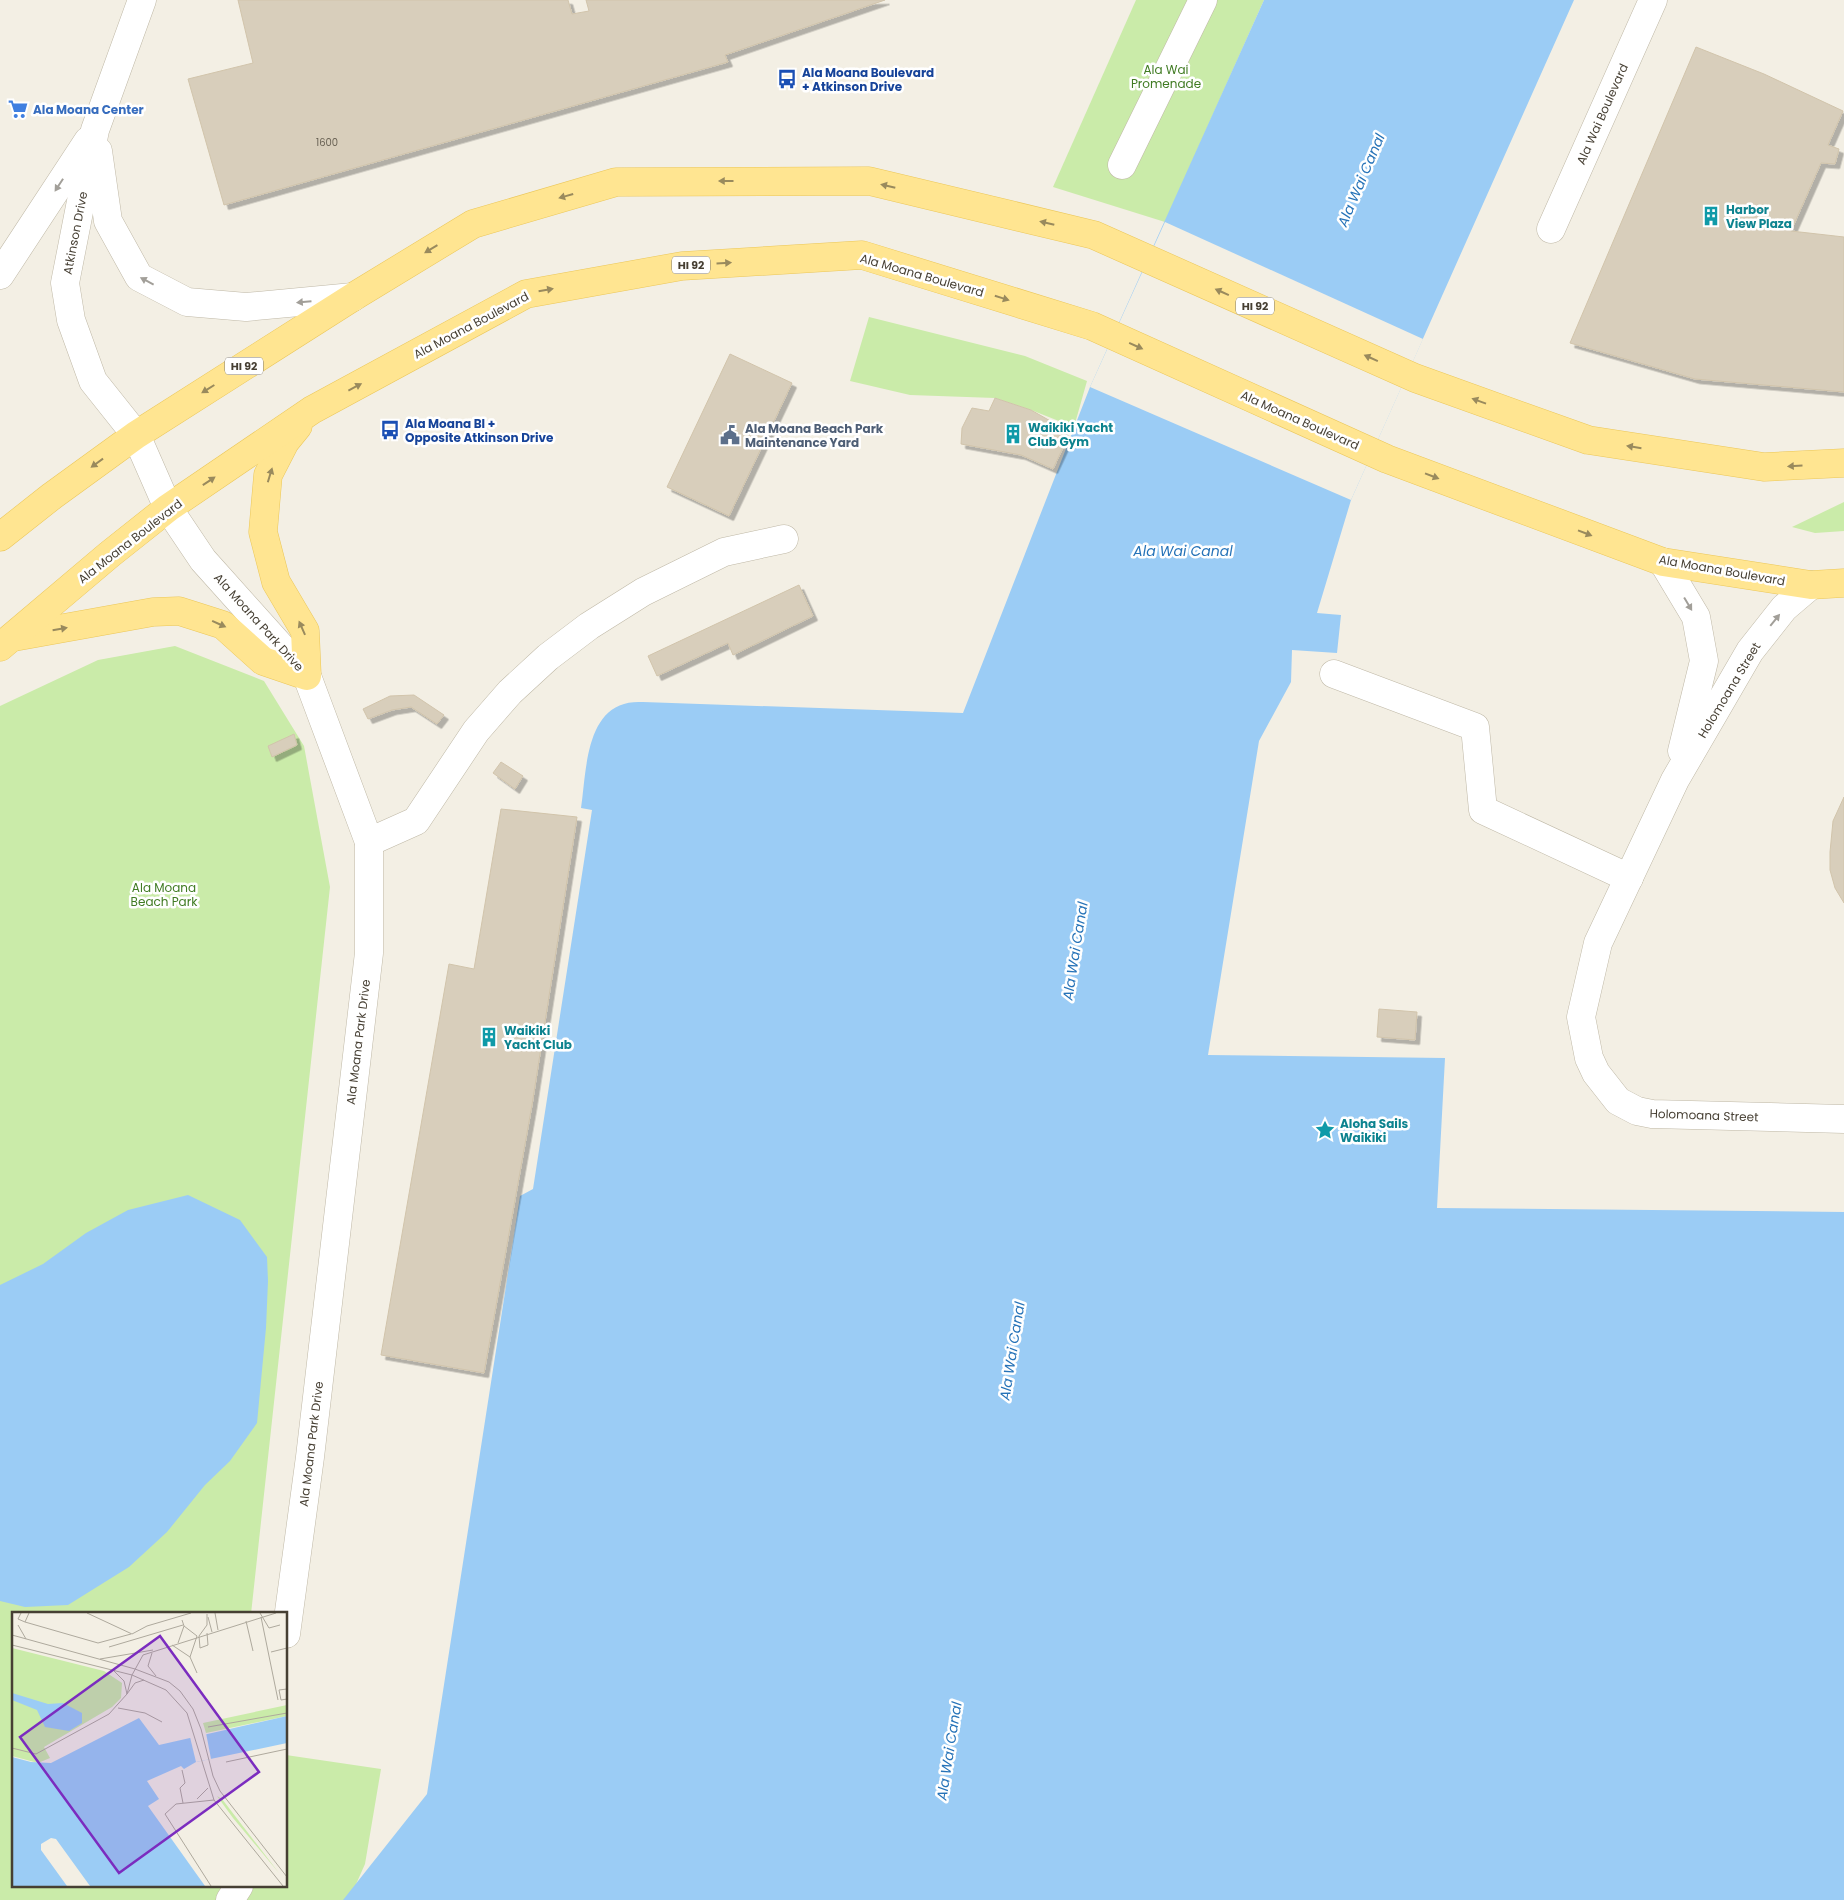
<svg xmlns="http://www.w3.org/2000/svg" width="1844" height="1900" viewBox="0 0 1844 1900" font-family="Poppins,sans-serif">
<style>
.green{fill:#caeba9}
.water{fill:#9bccf5}
.pier{fill:#f3efe4}
.building{fill:#d8cebb;stroke:#d1c4ab;filter:url(#shadow)}
.lines{fill:none;stroke-linecap:round;stroke-linejoin:round}
.minor-casing{stroke:#bfb8a6;stroke-width:29}
.major-casing{stroke:#ebc75a;stroke-width:29}
.minor{stroke:#fff;stroke-width:28}
.major{stroke:#ffe591;stroke-width:28}
.oneway{fill:#998a5d}
.oneway2{fill:#a29f99}
.labels{text-anchor:middle;dominant-baseline:central;stroke-width:5;stroke-linejoin:round;paint-order:stroke}
.number-label{font-size:10px;fill:#6a6355}
.shield{fill:#fff;stroke:#7e7970;stroke-width:1}
.shield-label{font-size:11px;font-weight:bold;fill:#463f33}
.park-label{font-size:12px;fill:#407b23;stroke:#fff}
.transit-label{font-size:12px;font-weight:bold;fill:#164399;stroke:#fff;text-anchor:start}
.shop-label{font-size:12px;font-weight:bold;fill:#366cbe;stroke:#fff;text-anchor:start}
.street-label{font-size:12px;fill:#463f33;stroke:#fff}
.culture-label{font-size:12px;font-weight:bold;fill:#0d838f;stroke:#fff;text-anchor:start}
.service-label{font-size:12px;font-weight:bold;fill:#4e5e75;stroke:#fff;text-anchor:start}
.water-label{font-size:14px;font-style:italic;fill:#2673b8;stroke:#fff}
.inset-road{fill:none;stroke:#aea99d;stroke-width:1}
.view{fill:#7b2cbf;fill-opacity:0.15;stroke:#7b2cbf;stroke-width:2.5}
.inset-edge{fill:none;stroke:#463f33;stroke-width:2.5}
</style>
<defs>
<filter id="shadow"><feDropShadow dx="4.5" dy="4.5" stdDeviation="0" flood-color="#0004"/></filter>
</defs>
<rect width="100%" height="100%" fill="#f3efe4"/>
<g class="green">
<path d="M 1136,0 L 1264,0 L 1165,222 L 1053,187 Z"/>
<path d="M 869,317 L 1025,356 L 1087,381 L 1074,427 L 1031,410 L 995,398 L 910,395 L 850,381 Z"/>
<path d="M 1844,502 L 1844,531 L 1815,533 L 1792,527 Z"/>
<path d="M 175,646 L 264,681 L 304,746 L 330,887 L 251,1614 L 14,1614 L 14,1886 L 286,1886 L 286,1755 L 381,1769 L 365,1864 L 349,1900 L 0,1900 L 0,706 L 98,660 Z"/>
</g>
<g class="water">
<path d="M 1264,0 L 1574,0 L 1351,500 L 1317,613 L 1341,615 L 1337,653 L 1292,650 L 1291,682 L 1259,741 L 1208,1055 L 1445,1058 L 1437,1208 L 1844,1212 L 1844,1900 L 343,1900 L 427,1794 L 520,1196 L 533,1189 L 592,810 L 581,808 C 586,776 585,715 624,704 C 630,702 637,702 643,702 L 963,713 L 1090,387 Z"/>
<path d="M 188,1195 L 240,1220 L 267,1257 L 268,1281 L 266,1328 L 257,1423 L 230,1461 L 205,1485 L 167,1532 L 129,1567 L 68,1605 L 25,1607 L 0,1601 L 0,1285 L 43,1264 L 86,1233 L 128,1210 Z"/>
</g>
<path class="pier" d="M 1165,222 L 1423,339 L 1351,500 L 1090,387 Z"/>
<g class="building">
<path d="M 238,0 L 568,0 L 572,14 L 589,11 L 586,0 L 885,0 L 725,55 L 728,62 L 224,205 L 188,79 L 253,63 Z"/>
<path d="M 1696,47 L 1764,74 L 1843,111 L 1828,145 L 1839,149 L 1835,164 L 1821,163 L 1791,231 L 1844,237 L 1844,392 L 1695,379 L 1570,343 Z"/>
<path d="M 730,354 L 792,383 L 729,516 L 667,487 Z"/>
<path d="M 995,398 L 1031,410 L 1061,427 L 1067,439 L 1053,469 L 1021,455 L 961,444 L 962,428 L 972,408 L 989,411 Z"/>
<path d="M 799,585 L 813,616 L 733,655 L 728,643 L 657,676 L 648,656 Z"/>
<path d="M 414,695 L 444,715 L 437,724 L 411,707 L 392,710 L 368,719 L 363,709 L 390,696 Z"/>
<path d="M 294,734 L 297,745 L 272,757 L 268,746 Z"/>
<path d="M 501,762 L 523,776 L 515,789 L 493,773 Z"/>
<path d="M 1844,797 L 1844,903 L 1835,888 L 1830,870 L 1830,852 L 1833,821 Z"/>
<path d="M 501,809 L 577,817 L 532,1105 L 484,1373 L 381,1355 L 449,964 L 474,969 Z"/>
<path d="M 1379,1009 L 1417,1012 L 1415,1040 L 1377,1037 Z"/>
</g>
<g class="lines">
<defs>
<g id="minor">
<path d="M 142,0 L 95,130 L 65,283 L 71,320 L 93,381 L 136,435 L 168,508 L 203,560 L 307,676 L 369,842 L 369,953 L 310,1457 L 286,1634"/>
<path d="M 98,151 L 108,221 L 139,277 L 187,302 L 246,307 L 353,297"/>
<path d="M 1122,165 L 1203,0"/>
<path d="M 1551,229 L 1653,0"/>
<path d="M 0,275 L 88,141"/>
<path d="M 1663,562 L 1696,617 L 1704,661 L 1682,751"/>
<path d="M 1811,585 L 1784,608 L 1750,651 L 1675,780 L 1598,943 L 1581,1017 L 1589,1058 L 1596,1073 L 1618,1101 L 1637,1111 L 1652,1114 L 1844,1119"/>
<path d="M 1334,674 L 1475,727 L 1483,810 L 1629,878"/>
<path d="M 369,842 L 416,821 L 476,731 L 510,692 L 548,657 L 589,626 L 643,592 L 724,552 L 784,539"/>
<path d="M 230,1900 L 239,1886"/>
</g>
<g id="major">
<path d="M 0,537 L 52,496 L 136,435 L 353,297 L 473,224 L 616,182 L 869,181 L 1094,235 L 1415,378 L 1588,440 L 1764,467 L 1844,463"/>
<path d="M 14,637 L 153,612 L 179,611 L 223,625 L 263,661 L 307,676 L 305,631 L 276,582 L 263,532 L 268,475 L 285,442 L 298,426"/>
<path d="M 0,647 L 110,554 L 168,508 L 312,410 L 526,294 L 682,266 L 862,255 L 1092,326 L 1387,459 L 1663,562 L 1811,585 L 1844,583"/>
</g>
</defs>
<use href="#minor" class="minor-casing"/>
<use href="#major" class="major-casing"/>
<use href="#minor" class="minor"/>
<use href="#major" class="major"/>
</g>
<defs><path id="oneway-solid" d="M-6-.8H1V-3.2L6.5 0L1 3.2V.8H-6Z" transform="scale(1.25)"/></defs>
<g class="oneway">
<use href="#oneway-solid" transform="translate(726 181) rotate(180)"/>
<use href="#oneway-solid" transform="translate(888 186) rotate(-167)"/>
<use href="#oneway-solid" transform="translate(566 196) rotate(164)"/>
<use href="#oneway-solid" transform="translate(1047 223) rotate(-167)"/>
<use href="#oneway-solid" transform="translate(431 249) rotate(149)"/>
<use href="#oneway-solid" transform="translate(724 263) rotate(-3)"/>
<use href="#oneway-solid" transform="translate(546 290) rotate(-10)"/>
<use href="#oneway-solid" transform="translate(1222 292) rotate(-156)"/>
<use href="#oneway-solid" transform="translate(1002 298) rotate(17)"/>
<use href="#oneway-solid" transform="translate(1136 346) rotate(24)"/>
<use href="#oneway-solid" transform="translate(1371 358) rotate(-156)"/>
<use href="#oneway-solid" transform="translate(355 387) rotate(-28)"/>
<use href="#oneway-solid" transform="translate(208 389) rotate(148)"/>
<use href="#oneway-solid" transform="translate(1479 401) rotate(-160)"/>
<use href="#oneway-solid" transform="translate(1634 447) rotate(-171)"/>
<use href="#oneway-solid" transform="translate(97 463) rotate(144)"/>
<use href="#oneway-solid" transform="translate(1795 466) rotate(177)"/>
<use href="#oneway-solid" transform="translate(270 475) rotate(-73)"/>
<use href="#oneway-solid" transform="translate(1432 476) rotate(21)"/>
<use href="#oneway-solid" transform="translate(209 481) rotate(-34)"/>
<use href="#oneway-solid" transform="translate(1585 533) rotate(21)"/>
<use href="#oneway-solid" transform="translate(219 624) rotate(24)"/>
<use href="#oneway-solid" transform="translate(302 628) rotate(-114)"/>
<use href="#oneway-solid" transform="translate(60 629) rotate(-10)"/>
</g>
<g class="oneway2">
<use href="#oneway-solid" transform="translate(59 185) rotate(123)"/>
<use href="#oneway-solid" transform="translate(147 281) rotate(-152)"/>
<use href="#oneway-solid" transform="translate(304 302) rotate(175)"/>
<use href="#oneway-solid" transform="translate(1688 604) rotate(59)"/>
<use href="#oneway-solid" transform="translate(1775 620) rotate(-51)"/>
</g>
<defs>
<symbol id="bus-bare" viewBox="-9 -9 18 18"><path d="M-5-6H5V4H4V6H2V4H-2V6H-4V4H-5ZM-3.5-4V0h7V-4ZM-3.5 1.2v1.5H-2V1.2ZM2 1.2v1.5H3.5V1.2Z" fill="#1a4fb4" stroke="#fff" stroke-width="2.5" paint-order="stroke"/></symbol>
<symbol id="supermarket-bare" viewBox="-9 -9 18 18"><path d="M-6-5.5h2.5l.6 2H6L4.5 2H-2.5L-4.4-4H-6ZM-1.5 3.2a1.3 1.3 0 1 0 .1 0ZM3 3.2a1.3 1.3 0 1 0 .1 0Z" fill="#3f7fe0" stroke="#fff" stroke-width="2.5" paint-order="stroke"/></symbol>
<symbol id="building-bare" viewBox="-9 -9 18 18"><path d="M-4-6H4V6H1V3H-1V6H-4ZM-2.5-4.3h1.7v1.8h-1.7ZM.8-4.3h1.7v1.8H.8ZM-2.5-1h1.7V.8h-1.7ZM.8-1h1.7V.8H.8Z" fill="#0f9aa8" stroke="#fff" stroke-width="2.5" paint-order="stroke"/></symbol>
<symbol id="civic-bare" viewBox="-9 -9 18 18"><path d="M-.6-6.5H3V-4.5H.6V-3L4-1V1h2V6H-6V1h2V-1L-.6-3ZM-1.2 2.5V6h2.4V2.5Z" fill="#5c6f8a" stroke="#fff" stroke-width="2.5" paint-order="stroke"/></symbol>
<symbol id="sight-bare" viewBox="-9 -9 18 18"><path d="M0-6L1.8-2.2L6-1.7L2.9 1.2L3.7 5.4L0 3.3L-3.7 5.4L-2.9 1.2L-6-1.7L-1.8-2.2Z" fill="#0f9aa8" stroke="#fff" stroke-width="2.5" paint-order="stroke"/></symbol>
</defs>
<g fill-rule="evenodd">
<use href="#bus-bare" x="773" y="65" width="28" height="28"/>
<use href="#supermarket-bare" x="4" y="95" width="28" height="28"/>
<use href="#building-bare" x="1697" y="202" width="28" height="28"/>
<use href="#bus-bare" x="376" y="416" width="28" height="28"/>
<use href="#building-bare" x="999" y="420" width="28" height="28"/>
<use href="#civic-bare" x="716" y="421" width="28" height="28"/>
<use href="#building-bare" x="475" y="1023" width="28" height="28"/>
<use href="#sight-bare" x="1311" y="1116" width="28" height="28"/>
</g>
<g class="labels">
<g class="number-label">
<text x="327" y="142">1600</text>
</g>
<g class="shield">
<rect x="672" y="256.5" width="38" height="17" rx="4"/>
<rect x="1236" y="297.5" width="38" height="17" rx="4"/>
<rect x="225" y="357.5" width="38" height="17" rx="4"/>
</g>
<g class="shield-label">
<text x="691" y="265">HI 92</text>
<text x="1255" y="306">HI 92</text>
<text x="244" y="366">HI 92</text>
</g>
<g class="park-label">
<text x="1166" y="69">Ala Wai<tspan x="1166" dy="14">Promenade</tspan></text>
<text x="164" y="887">Ala Moana<tspan x="164" dy="14">Beach Park</tspan></text>
</g>
<g class="transit-label">
<text x="802" y="72">Ala Moana Boulevard<tspan x="802" dy="14">+ Atkinson Drive</tspan></text>
<text x="405" y="423">Ala Moana Bl +<tspan x="405" dy="14">Opposite Atkinson Drive</tspan></text>
</g>
<g class="shop-label">
<text x="33" y="109">Ala Moana Center</text>
</g>
<g class="street-label">
<text transform="translate(1602 114) rotate(-66)">Ala Wai Boulevard</text>
<text transform="translate(75 233) rotate(-79)">Atkinson Drive</text>
<text transform="translate(922 275) rotate(16)">Ala Moana Boulevard</text>
<text transform="translate(471 325) rotate(-28)">Ala Moana Boulevard</text>
<text transform="translate(1300 420) rotate(24)">Ala Moana Boulevard</text>
<text transform="translate(130 541) rotate(-38)">Ala Moana Boulevard</text>
<text transform="translate(1722 570) rotate(10)">Ala Moana Boulevard</text>
<text transform="translate(259 622) rotate(48)">Ala Moana Park Drive</text>
<text transform="translate(1729 690) rotate(-59)">Holomoana Street</text>
<text transform="translate(358 1042) rotate(-83)">Ala Moana Park Drive</text>
<text transform="translate(1704 1115) rotate(2)">Holomoana Street</text>
<text transform="translate(311 1444) rotate(-83)">Ala Moana Park Drive</text>
</g>
<g class="culture-label">
<text x="1726" y="209">Harbor<tspan x="1726" dy="14">View Plaza</tspan></text>
<text x="1028" y="427">Waikiki Yacht<tspan x="1028" dy="14">Club Gym</tspan></text>
<text x="504" y="1030">Waikiki<tspan x="504" dy="14">Yacht Club</tspan></text>
<text x="1340" y="1123">Aloha Sails<tspan x="1340" dy="14">Waikiki</tspan></text>
</g>
<g class="service-label">
<text x="745" y="428">Ala Moana Beach Park<tspan x="745" dy="14">Maintenance Yard</tspan></text>
</g>
<g class="water-label">
<text transform="translate(1361 180) rotate(-67)">Ala Wai Canal</text>
<text x="1183" y="551">Ala Wai Canal</text>
<text transform="translate(1075 951) rotate(-81)">Ala Wai Canal</text>
<text transform="translate(1012 1351) rotate(-81)">Ala Wai Canal</text>
<text transform="translate(949 1751) rotate(-81)">Ala Wai Canal</text>
</g>
</g>
<g transform="translate(12 1612)">
<rect width="275" height="275" fill="#f3efe4"/>
<path d="M 0,36 L 92,59 L 110,71 L 109,86 L 100,95 L 32,135 L 38,146 L 26,151 L 0,144 ZM 275,93 L 275,104 L 194,121 L 191,111 ZM 205,184 L 210,187 L 267,261 L 221,206 Z" fill="#caeba9"/>
<path d="M 0,81 L 36,92 L 51,91 L 70,101 L 70,111 L 57,119 L 33,115 L 25,98 L 0,88 ZM 275,104 L 275,131 L 184,150 L 172,157 L 169,154 L 135,169 L 147,187 L 136,194 L 193,274 L 78,274 L 44,227 L 39,226 L 29,232 L 29,238 L 55,274 L 0,274 L 0,145 L 19,150 L 39,151 L 127,106 L 147,133 Z" fill="#9bccf5"/>
<path d="M 194,121 L 199,147 L 184,150 L 178,125 Z" fill="#f3efe4"/>
<path class="inset-road" d="M 9,1 L 6,7 L 13,10 L 17,1M 75,1 L 120,22 L 135,14 L 179,1M 203,1 L 206,18M 248,1 L 257,16 L 268,13M 195,2 L 195,13 L 187,24 L 188,36 L 196,33 L 195,21M 196,5 L 200,20M 249,5 L 266,88M 170,8 L 172,14 L 185,24M 234,9 L 241,39M 13,10 L 86,31 L 119,22M 6,13 L 14,27M 0,23 L 123,57 L 157,70 L 168,79 L 181,97 L 189,117 L 201,164 L 208,179 L 275,265M 166,31 L 172,14M 0,33 L 120,63 L 154,78 L 175,101 L 202,188 L 271,274M 160,33 L 178,45M 97,35 L 171,13M 259,40 L 275,36M 140,41 L 136,54 L 144,64M 88,47 L 141,38M 102,59 L 112,69 L 115,82M 185,61 L 178,45 L 185,24M 275,77 L 267,78 L 269,88 L 275,87M 115,82 L 123,71 L 132,68M 106,96 L 133,101 L 150,110M 196,115 L 275,101M 0,136 L 24,142 L 97,102 L 115,82 L 120,63 L 131,43 L 264,1M 214,150 L 275,137M 170,158 L 173,171 L 168,176 L 171,191M 185,187 L 196,176M 199,274 L 153,202 L 164,192 L 202,188"/>
<path class="view" d="M 148,24 L 247,160 L 107,261 L 8,125 Z"/>
<rect width="275" height="275" class="inset-edge"/>
</g>
</svg>
